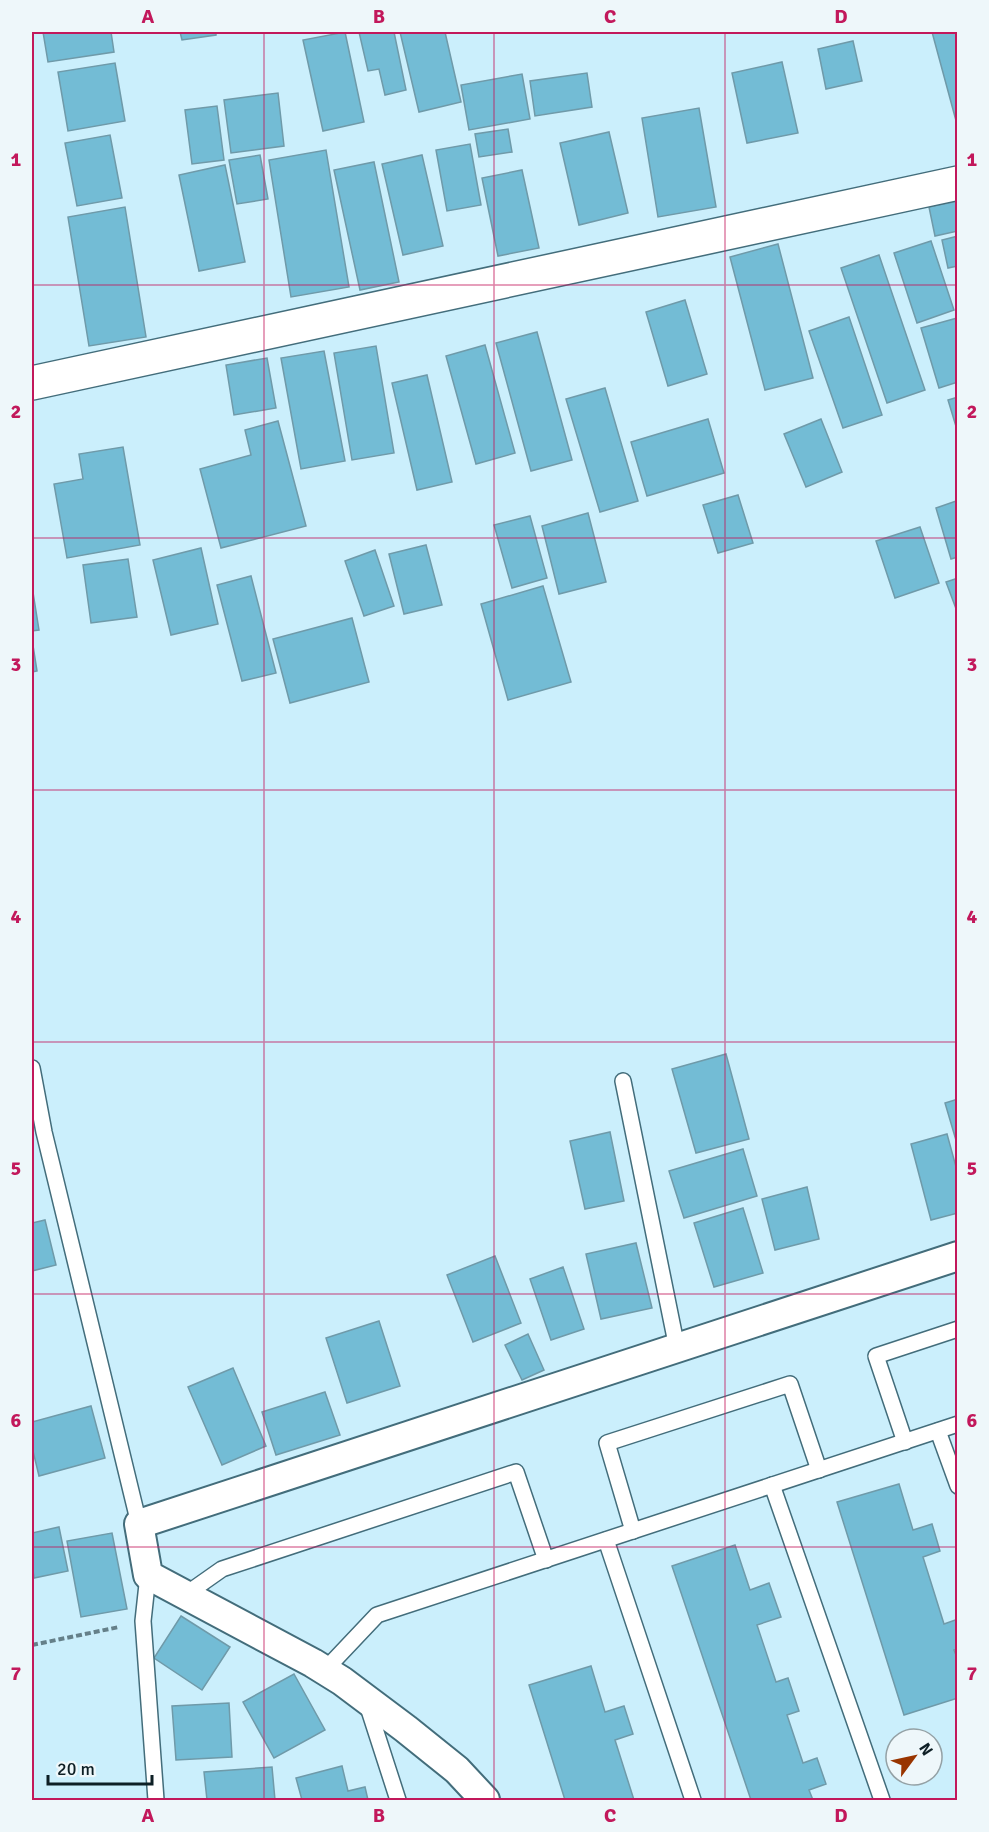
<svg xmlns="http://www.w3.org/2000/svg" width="989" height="1832" viewBox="0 0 989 1832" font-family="Signika,sans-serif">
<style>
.building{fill:#73bcd5;stroke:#6f9aa9;stroke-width:1.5}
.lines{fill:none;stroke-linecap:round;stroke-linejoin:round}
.lane-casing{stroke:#436d7b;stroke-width:18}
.street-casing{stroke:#436d7b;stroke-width:32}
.secondary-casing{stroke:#436d7b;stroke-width:36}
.path{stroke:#658089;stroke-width:4;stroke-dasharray:6 3;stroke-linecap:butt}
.lane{stroke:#fff;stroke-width:15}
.street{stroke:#fff;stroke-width:28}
.secondary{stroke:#fff;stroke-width:33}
.grid{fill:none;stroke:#c2185b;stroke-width:1.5;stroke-opacity:0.55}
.neatline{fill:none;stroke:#c2185b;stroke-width:2}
.grid-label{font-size:20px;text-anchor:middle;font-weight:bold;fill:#c2185b}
</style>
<rect width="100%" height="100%" fill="#cbeffc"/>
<g class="building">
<path d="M 43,32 L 111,32 L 114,52 L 48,62 Z"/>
<path d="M 180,32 L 216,32 L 216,35 L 182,40 Z"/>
<path d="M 345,32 L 364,122 L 323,131 L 303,40 Z"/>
<path d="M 359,32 L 394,32 L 406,90 L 385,95 L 379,69 L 368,71 Z"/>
<path d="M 400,32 L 445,32 L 461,102 L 419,112 Z"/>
<path d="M 932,32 L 958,32 L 958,128 Z"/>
<path d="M 853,41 L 862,81 L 826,89 L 818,49 Z"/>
<path d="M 782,62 L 798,133 L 747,143 L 732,73 Z"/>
<path d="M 115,63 L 125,121 L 68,131 L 58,72 Z"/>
<path d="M 587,73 L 592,107 L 535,116 L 530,81 Z"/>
<path d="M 522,74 L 530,119 L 469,130 L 461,85 Z"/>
<path d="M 278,93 L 284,146 L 231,153 L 224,100 Z"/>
<path d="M 217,106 L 224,160 L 192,164 L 185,110 Z"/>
<path d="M 699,108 L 716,207 L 658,217 L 642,118 Z"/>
<path d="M 508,129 L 512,152 L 479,157 L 475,134 Z"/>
<path d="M 609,132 L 628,213 L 579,225 L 560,143 Z"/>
<path d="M 110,135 L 122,198 L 77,206 L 65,143 Z"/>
<path d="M 470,144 L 481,205 L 447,211 L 436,150 Z"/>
<path d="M 326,150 L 349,287 L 291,297 L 269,160 Z"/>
<path d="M 260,155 L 268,199 L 237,204 L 229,160 Z"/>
<path d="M 422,155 L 443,246 L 403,255 L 382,164 Z"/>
<path d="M 374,162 L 399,282 L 360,290 L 334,170 Z"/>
<path d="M 225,165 L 245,262 L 199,271 L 179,175 Z"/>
<path d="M 522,170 L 539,248 L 498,256 L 482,178 Z"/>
<path d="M 958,201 L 958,231 L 935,236 L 929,207 Z"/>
<path d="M 125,207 L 146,337 L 89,346 L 68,217 Z"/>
<path d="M 958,236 L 958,266 L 948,268 L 942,240 Z"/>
<path d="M 931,241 L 954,310 L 917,323 L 894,253 Z"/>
<path d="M 778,244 L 813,378 L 765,390 L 730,257 Z"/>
<path d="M 879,255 L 925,390 L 887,403 L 841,268 Z"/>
<path d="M 685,300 L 707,374 L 668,386 L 646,312 Z"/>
<path d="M 849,317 L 882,415 L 843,428 L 809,331 Z"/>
<path d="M 957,318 L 958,382 L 939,388 L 921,328 Z"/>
<path d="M 537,332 L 572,460 L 531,471 L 496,343 Z"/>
<path d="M 485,345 L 515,453 L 476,464 L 446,356 Z"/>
<path d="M 376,346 L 394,453 L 352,460 L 334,353 Z"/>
<path d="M 324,351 L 345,461 L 301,469 L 281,358 Z"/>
<path d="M 267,358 L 276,408 L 234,415 L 226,365 Z"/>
<path d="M 427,375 L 452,482 L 417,490 L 392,383 Z"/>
<path d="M 605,388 L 638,501 L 600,512 L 566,399 Z"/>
<path d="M 958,397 L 958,433 L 948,400 Z"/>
<path d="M 708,419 L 724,473 L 647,496 L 631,442 Z"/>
<path d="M 821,419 L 842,472 L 806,487 L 784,434 Z"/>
<path d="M 278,421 L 306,526 L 221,548 L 200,469 L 251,455 L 245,430 Z"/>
<path d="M 123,447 L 140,545 L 67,558 L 54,484 L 83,479 L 79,454 Z"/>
<path d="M 738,495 L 753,543 L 718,553 L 703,505 Z"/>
<path d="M 956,501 L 958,557 L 951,559 L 936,508 Z"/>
<path d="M 588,513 L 606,582 L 559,594 L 542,526 Z"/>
<path d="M 530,516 L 547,578 L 512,588 L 494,525 Z"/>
<path d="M 920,527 L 939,583 L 895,598 L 876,541 Z"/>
<path d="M 426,545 L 442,605 L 404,614 L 389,554 Z"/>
<path d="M 201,548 L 218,624 L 171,635 L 153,560 Z"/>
<path d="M 375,550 L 394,606 L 364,616 L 345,561 Z"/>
<path d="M 128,559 L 137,617 L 91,623 L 83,565 Z"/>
<path d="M 251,576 L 276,673 L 242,681 L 217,585 Z"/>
<path d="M 958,578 L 958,614 L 946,582 Z"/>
<path d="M 32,586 L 39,630 L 32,631 Z"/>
<path d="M 543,586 L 571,682 L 508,700 L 481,604 Z"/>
<path d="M 352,618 L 369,682 L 290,703 L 273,639 Z"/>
<path d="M 32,639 L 37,671 L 32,672 Z"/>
<path d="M 726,1054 L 749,1139 L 696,1153 L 672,1069 Z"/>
<path d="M 958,1099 L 958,1147 L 945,1103 Z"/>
<path d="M 610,1132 L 624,1201 L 585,1209 L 570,1141 Z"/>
<path d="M 947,1134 L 958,1174 L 958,1213 L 931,1220 L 911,1144 Z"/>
<path d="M 743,1149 L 757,1196 L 684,1218 L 669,1171 Z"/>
<path d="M 807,1187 L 819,1239 L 775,1250 L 762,1199 Z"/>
<path d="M 743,1208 L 763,1273 L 714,1287 L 694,1223 Z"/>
<path d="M 45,1220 L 56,1265 L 32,1271 L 32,1223 Z"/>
<path d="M 636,1243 L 652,1308 L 601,1319 L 586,1254 Z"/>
<path d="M 495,1256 L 521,1323 L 473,1342 L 447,1275 Z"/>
<path d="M 563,1267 L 584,1329 L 551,1340 L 530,1279 Z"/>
<path d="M 379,1321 L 400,1386 L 347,1403 L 326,1338 Z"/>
<path d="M 528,1334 L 544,1370 L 522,1380 L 505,1345 Z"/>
<path d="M 233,1368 L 266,1446 L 222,1465 L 188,1387 Z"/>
<path d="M 325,1392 L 340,1435 L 276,1455 L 262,1412 Z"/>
<path d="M 91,1406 L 105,1458 L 39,1476 L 32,1447 L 32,1422 Z"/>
<path d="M 899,1484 L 913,1530 L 932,1524 L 940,1551 L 923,1557 L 944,1624 L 958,1619 L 958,1649 L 954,1650 L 958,1660 L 958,1698 L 904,1715 L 837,1502 Z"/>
<path d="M 59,1527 L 68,1571 L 34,1578 L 32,1563 L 32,1533 Z"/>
<path d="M 112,1533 L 127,1609 L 81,1617 L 67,1541 Z"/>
<path d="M 735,1545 L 750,1590 L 769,1583 L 781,1617 L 757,1625 L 776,1682 L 788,1678 L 799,1711 L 787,1715 L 803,1763 L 817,1758 L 826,1784 L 809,1790 L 813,1800 L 751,1800 L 672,1566 Z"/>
<path d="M 181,1616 L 230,1647 L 202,1690 L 154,1658 Z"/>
<path d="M 591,1666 L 605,1712 L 624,1706 L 633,1734 L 615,1740 L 634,1800 L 565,1800 L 529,1685 Z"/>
<path d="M 294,1674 L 325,1730 L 274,1758 L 243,1702 Z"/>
<path d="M 229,1703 L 232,1757 L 176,1760 L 172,1706 Z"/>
<path d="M 342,1766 L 348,1791 L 365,1787 L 368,1800 L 302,1800 L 296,1778 Z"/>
<path d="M 272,1767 L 275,1800 L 207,1800 L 204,1772 Z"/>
</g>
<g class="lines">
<defs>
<g id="lane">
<path d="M 32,1068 L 44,1132 L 139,1524"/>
<path d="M 623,1081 L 677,1348"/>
<path d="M 938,1431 L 958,1486"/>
<path d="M 905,1442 L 876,1356 L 958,1329"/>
<path d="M 772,1485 L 882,1800"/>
<path d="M 633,1531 L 607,1443 L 790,1384 L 819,1470"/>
<path d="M 606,1540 L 693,1800"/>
<path d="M 148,1575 L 143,1621 L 156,1800"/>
<path d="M 185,1595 L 222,1569 L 516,1472 L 546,1560"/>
<path d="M 325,1670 L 377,1615 L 958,1424"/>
<path d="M 367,1704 L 398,1800"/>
</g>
<path id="street" d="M 485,1800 L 457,1770 L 406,1729 L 342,1681 L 313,1663 L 148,1575 L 139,1524 L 958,1256"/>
<path id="secondary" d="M 32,383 L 958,183"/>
</defs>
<use href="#lane" class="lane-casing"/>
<use href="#street" class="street-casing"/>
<use href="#secondary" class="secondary-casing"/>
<path class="path" d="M 32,1645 L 119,1627"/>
<use href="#lane" class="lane"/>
<use href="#street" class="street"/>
<use href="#secondary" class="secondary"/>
</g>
<path class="grid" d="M 264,32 L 264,1800M 494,32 L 494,1800M 725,32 L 725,1800M 32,285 L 958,285M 32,538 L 958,538M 32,790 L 958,790M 32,1042 L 958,1042M 32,1294 L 958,1294M 32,1547 L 958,1547"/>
<rect width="989" height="1832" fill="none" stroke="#eef7fa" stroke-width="66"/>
<g transform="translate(914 1757) rotate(57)"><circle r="28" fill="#eef7fa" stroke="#94a1a5" stroke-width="1.5"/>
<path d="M0-4.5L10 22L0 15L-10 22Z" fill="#993500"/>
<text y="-9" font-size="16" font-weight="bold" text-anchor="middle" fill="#0d1f25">N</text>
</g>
<path d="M48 1775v9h104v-9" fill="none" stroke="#0d1f25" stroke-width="3"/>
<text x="57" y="1775" font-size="18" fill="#0d1f25" stroke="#eef7fa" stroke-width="4.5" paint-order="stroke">20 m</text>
<rect x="33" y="33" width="923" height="1766" class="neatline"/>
<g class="grid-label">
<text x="148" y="23">A</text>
<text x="379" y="23">B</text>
<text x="610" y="23">C</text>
<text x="841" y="23">D</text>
<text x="16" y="166">1</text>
<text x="972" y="166">1</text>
<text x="16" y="418">2</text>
<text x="972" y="418">2</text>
<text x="16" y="671">3</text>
<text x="972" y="671">3</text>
<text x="16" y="923">4</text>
<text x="972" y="923">4</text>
<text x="16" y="1175">5</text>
<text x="972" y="1175">5</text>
<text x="16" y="1427">6</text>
<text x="972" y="1427">6</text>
<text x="16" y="1680">7</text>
<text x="972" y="1680">7</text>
<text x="148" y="1822">A</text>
<text x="379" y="1822">B</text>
<text x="610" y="1822">C</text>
<text x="841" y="1822">D</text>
</g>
</svg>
